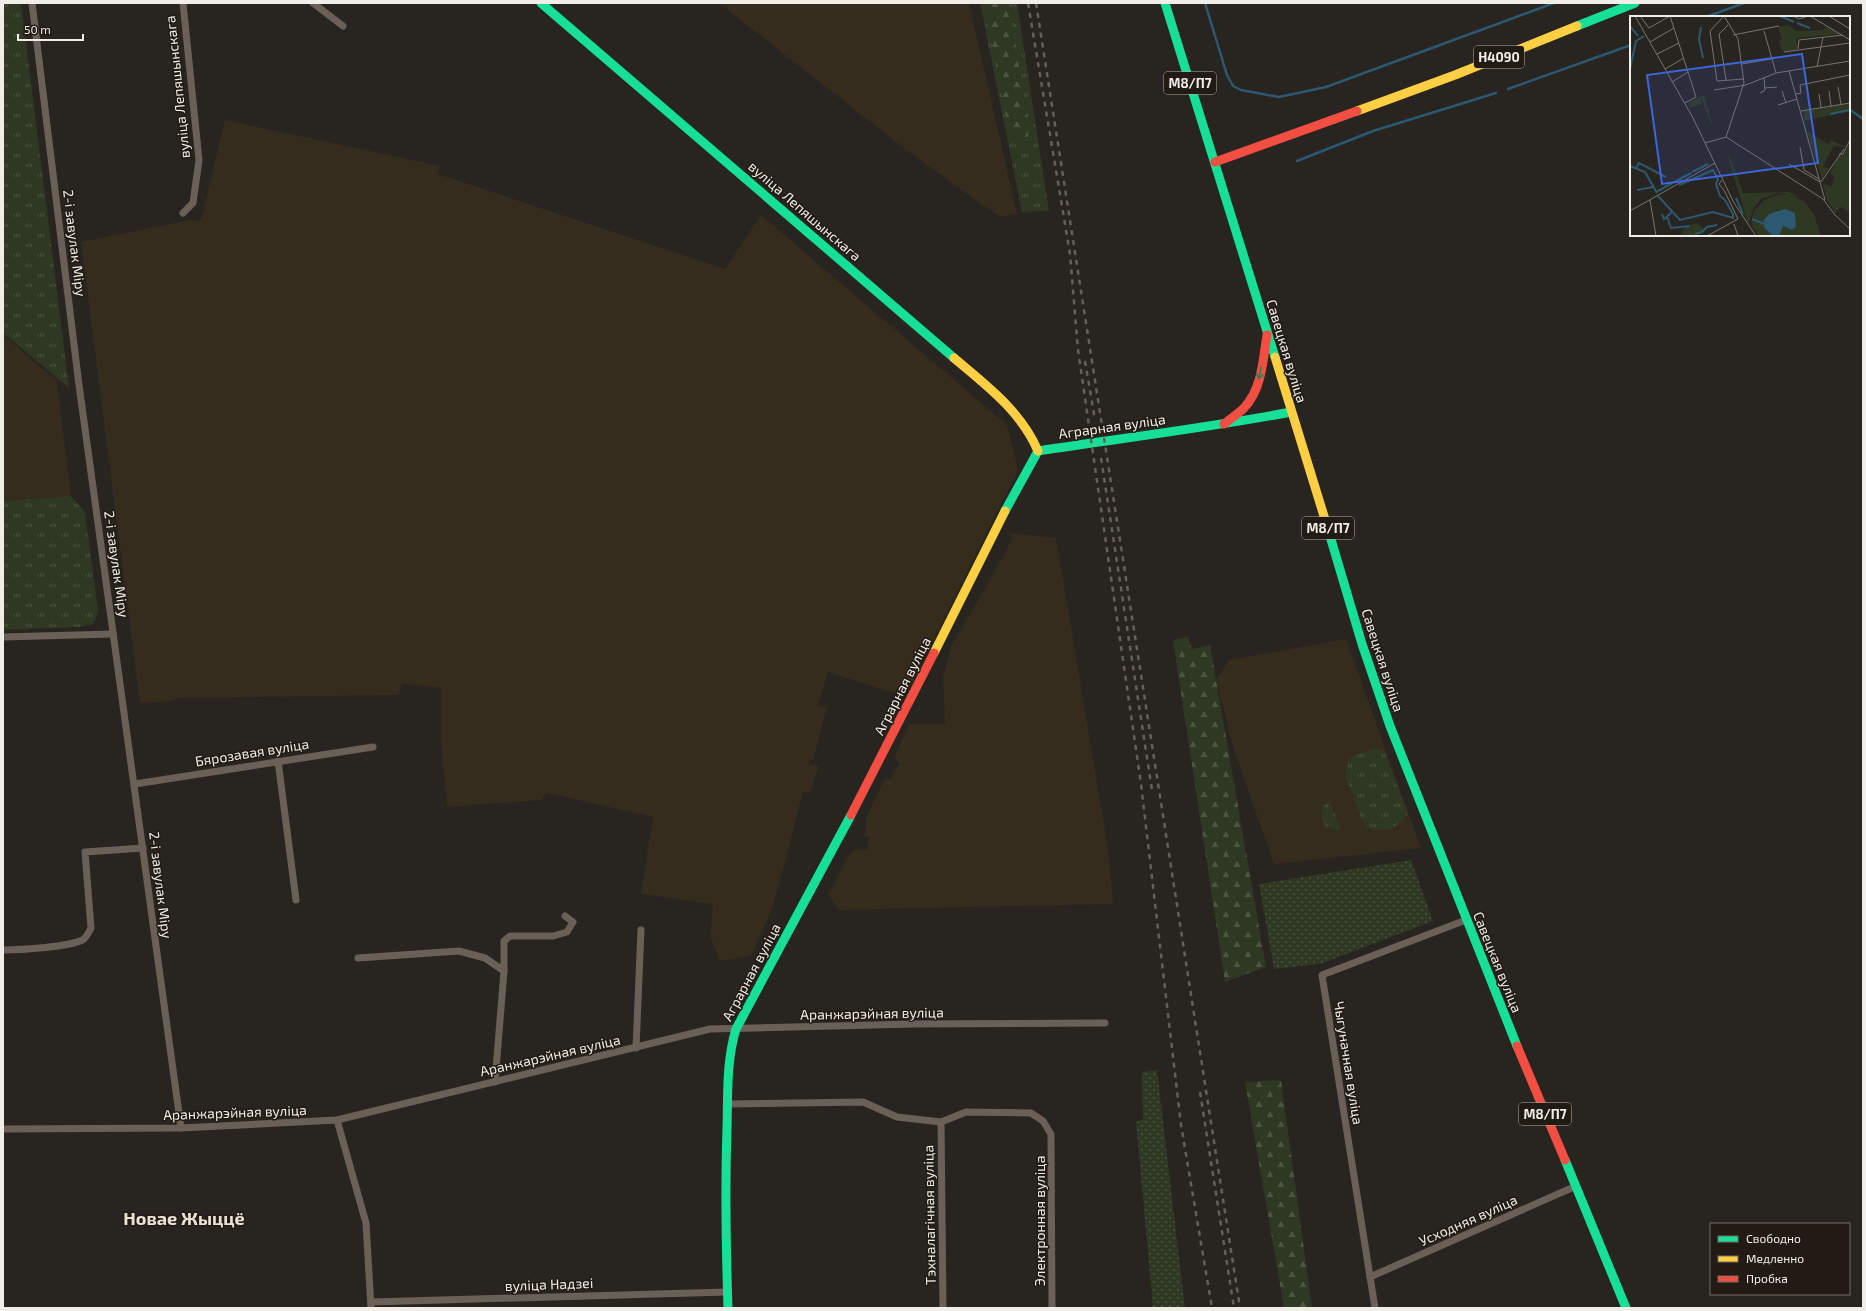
<svg xmlns="http://www.w3.org/2000/svg" width="1866" height="1311" viewBox="0 0 1866 1311" font-family="'Exo 2',sans-serif">
<style>
.built{fill:#352c1e}
.grass{fill:url(#grass-tufts)}
.forest{fill:url(#forest-firs)}
.park{fill:url(#park-dots)}
.lines{fill:none;stroke-linecap:round;stroke-linejoin:round}
.stream{stroke:#2c5872;stroke-width:2.5}
.street{stroke:#6b6058;stroke-width:7}
.fast{stroke:#16e098;stroke-width:9}
.slow{stroke:#ffcf43;stroke-width:9}
.jam{stroke:#f24e42;stroke-width:9}
.rail{stroke:#66605b;stroke-width:2.5;stroke-dasharray:5 5;stroke-linecap:butt}
.oneway{stroke:#1b875c}
.labels{text-anchor:middle;dominant-baseline:central;stroke-width:3;stroke-linejoin:round;paint-order:stroke}
.shield{fill:#221b13;stroke:#b3aea7;stroke-width:1}
.shield-label{font-size:13px;font-weight:bold;fill:#f1ede7}
.street-label{font-size:14px;fill:#f1ede7;stroke:#221b13}
.district-label{font-size:18px;font-weight:bold;fill:#ebe2d7;stroke:#221b13}
.inset-river{fill:none;stroke:#2c5872;stroke-width:2}
.inset-road{fill:none;stroke:#787470;stroke-width:1}
.view{fill:#3d66da;fill-opacity:0.15;stroke:#3d66da;stroke-width:2}
.inset-edge{fill:none;stroke:#f1ede7;stroke-width:2}
</style>
<defs>
<pattern id="grass-tufts" width="24" height="20" patternUnits="userSpaceOnUse"><rect width="24" height="20" fill="#2e3822"/><path d="M3 7l-1-3M5 7V3M7 7l1-3M15 17l-1-3M17 17v-4M19 17l1-3" fill="none" stroke="#4d5542"/></pattern>
<pattern id="forest-firs" width="22" height="20" patternUnits="userSpaceOnUse"><rect width="22" height="20" fill="#2e3822"/><path d="M5 1l3.5 6h-7zM16 11l3.5 6h-7z" fill="#4d5542"/></pattern>
<pattern id="park-dots" width="8" height="8" patternUnits="userSpaceOnUse"><rect width="8" height="8" fill="#2e3822"/><path d="M2 2h.1M6 6h.1" fill="none" stroke="#4d5542" stroke-width="1.8" stroke-linecap="round"/></pattern>
</defs>
<rect width="100%" height="100%" fill="#282420"/>
<g class="built">
<path d="M 719,3 L 969,3 L 1017,214 L 1001,217 L 980,203 L 905,149 Z"/>
<path d="M 225,120 L 440,166 L 438,174 L 725,269 L 761,215 L 1007,425 L 1018,470 L 909,689 L 894,693 L 887,691 L 828,672 L 818,705 L 827,708 L 813,760 L 810,759 L 809,764 L 819,766 L 810,793 L 803,792 L 773,907 L 751,956 L 720,961 L 710,936 L 713,904 L 641,894 L 653,817 L 547,793 L 541,800 L 447,807 L 441,744 L 441,688 L 403,684 L 400,688 L 399,695 L 178,698 L 172,701 L 140,703 L 81,242 L 189,220 L 201,221 Z"/>
<path d="M 3,335 L 57,381 L 71,496 L 3,501 Z"/>
<path d="M 1012,533 L 1056,538 L 1104,823 L 1110,868 L 1113,904 L 840,910 L 828,895 L 850,853 L 859,849 L 867,850 L 869,837 L 861,836 L 865,834 L 866,818 L 884,780 L 891,779 L 899,763 L 894,758 L 909,724 L 945,724 L 943,676 L 951,647 L 1008,548 L 1009,543 L 1011,543 Z"/>
<path d="M 1346,639 L 1421,848 L 1274,864 L 1234,750 L 1216,680 L 1229,660 Z"/>
</g>
<g class="grass">
<path d="M 3,3 L 21,3 L 69,388 L 3,333 Z"/>
<path d="M 980,3 L 1017,3 L 1049,211 L 1022,212 Z"/>
<path d="M 71,496 L 85,512 L 98,610 L 96,618 L 93,624 L 80,627 L 3,630 L 3,501 Z"/>
<path d="M 1377,748 L 1384,751 L 1408,813 C 1398,830 1384,833 1366,828 L 1362,820 L 1345,775 L 1348,761 L 1353,756 Z"/>
<path d="M 1329,802 L 1341,829 L 1335,830 L 1325,826 C 1321,816 1318,808 1329,802 Z"/>
</g>
<g class="forest">
<path d="M 984,3 L 1009,3 L 1029,130 C 1027,139 1023,142 1014,140 L 1009,133 Z"/>
<path d="M 1188,637 L 1192,649 L 1210,645 L 1266,967 L 1225,982 L 1173,640 Z"/>
<path d="M 1281,1080 L 1312,1308 L 1284,1308 L 1245,1082 Z"/>
</g>
<g class="park">
<path d="M 1411,860 L 1433,921 L 1320,964 L 1274,969 L 1259,884 Z"/>
<path d="M 1157,1070 L 1185,1308 L 1153,1308 L 1136,1122 L 1143,1119 L 1142,1072 Z"/>
</g>
<g class="lines">
<g class="stream">
<path d="M 1205,3 L 1227,75 L 1233,86 L 1241,90 L 1279,97 L 1326,87 L 1554,3"/>
<path d="M 1706,17 L 1744,3"/>
<path d="M 1508,89 L 1631,45"/>
<path d="M 1849,109 L 1863,119"/>
<path d="M 1297,161 L 1373,131 L 1496,93"/>
</g>
<g class="street">
<path d="M 32,3 L 79,385 L 181,1128"/>
<path d="M 183,3 L 199,160 L 193,203 L 183,213"/>
<path d="M 313,3 L 343,26"/>
<path d="M 3,637 L 113,634"/>
<path d="M 278,761 L 296,900"/>
<path d="M 135,784 L 373,747"/>
<path d="M 3,950 C 19,950 72,947 84,939 C 87,936 89,932 91,928 L 85,852 L 143,848"/>
<path d="M 358,958 L 459,951 L 485,958 L 504,971"/>
<path d="M 636,1048 L 641,930"/>
<path d="M 495,1082 L 504,971 L 504,941 L 510,936 L 553,936 L 567,932 L 573,922 L 565,916"/>
<path d="M 727,1104 L 863,1102 L 897,1117 L 941,1122 L 966,1112 L 1031,1113 L 1043,1121 L 1051,1134 L 1052,1308"/>
<path d="M 337,1120 L 366,1223 L 371,1308"/>
<path d="M 941,1122 L 943,1308"/>
<path d="M 3,1129 L 181,1128 L 337,1120 L 710,1029 L 914,1024 L 1105,1023"/>
<path d="M 1370,1277 L 1576,1186"/>
<path d="M 371,1302 L 727,1292"/>
<path d="M 1375,1308 L 1322,975 L 1466,920"/>
</g>
<g class="fast">
<path d="M 541,3 L 954,358"/>
<path d="M 1165,3 L 1275,357"/>
<path d="M 1577,26 L 1635,3"/>
<path d="M 1038,451 C 1122,438 1207,428 1291,412"/>
<path d="M 1005,511 L 1038,451"/>
<path d="M 1327,526 L 1362,644 L 1390,726 L 1517,1046"/>
<path d="M 1565,1160 L 1626,1308"/>
<path d="M 728,1308 C 726,1248 725,1188 727,1129 C 728,1095 726,1062 736,1029 L 851,815"/>
</g>
<g class="slow">
<path d="M 1357,111 L 1455,75 L 1577,26"/>
<path d="M 1275,357 L 1327,526"/>
<path d="M 954,358 C 986,385 1021,411 1038,451"/>
<path d="M 934,653 L 1005,511"/>
</g>
<g class="jam">
<path d="M 1215,162 L 1357,111"/>
<path d="M 1224,424 C 1230,419 1238,414 1244,408 C 1262,389 1263,360 1267,335"/>
<path d="M 851,815 L 934,653"/>
<path d="M 1517,1046 L 1565,1160"/>
</g>
<g class="rail">
<path d="M 1028,3 L 1070,254 L 1078,350 L 1141,784 L 1181,1125 L 1212,1308"/>
<path d="M 1036,3 L 1240,1308"/>
<path d="M 1085,361 L 1095,420"/>
<path d="M 1101,458 L 1152,790"/>
<path d="M 1200,1092 L 1234,1308"/>
</g>
</g>
<defs><path id="oneway-shaft" d="M-6 0H5M1.5-3L5.5 0L1.5 3" fill="none" stroke-width="1.6" stroke-linecap="round" stroke-linejoin="round"/></defs>
<use class="oneway" href="#oneway-shaft" transform="translate(1260 373) rotate(101)"/>
<g class="labels">
<g class="shield">
<rect x="1474" y="46" width="50" height="22" rx="3"/>
<rect x="1164" y="72" width="52" height="22" rx="3"/>
<rect x="1302" y="517" width="52" height="22" rx="3"/>
<rect x="1519" y="1103" width="52" height="22" rx="3"/>
</g>
<g class="shield-label">
<text x="1499" y="57">Н4090</text>
<text x="1190" y="83">М8/П7</text>
<text x="1328" y="528">М8/П7</text>
<text x="1545" y="1114">М8/П7</text>
</g>
<g class="street-label">
<text transform="translate(177 87) rotate(-96)">вуліца Лепяшынскага</text>
<text transform="translate(805 211) rotate(41)">вуліца Лепяшынскага</text>
<text transform="translate(75 243) rotate(83)">2-і завулак Міру</text>
<text transform="translate(1287 351) rotate(73)">Савецкая вуліца</text>
<text transform="translate(1112 426) rotate(-8)">Аграрная вуліца</text>
<text transform="translate(117 564) rotate(82)">2-і завулак Міру</text>
<text transform="translate(1383 660) rotate(72)">Савецкая вуліца</text>
<text transform="translate(902 686) rotate(-63)">Аграрная вуліца</text>
<text transform="translate(252 752) rotate(-9)">Бярозавая вуліца</text>
<text transform="translate(161 885) rotate(83)">2-і завулак Міру</text>
<text transform="translate(1498 962) rotate(68)">Савецкая вуліца</text>
<text transform="translate(751 972) rotate(-62)">Аграрная вуліца</text>
<text transform="translate(872 1013) rotate(-1)">Аранжарэйная вуліца</text>
<text transform="translate(550 1055) rotate(-13)">Аранжарэйная вуліца</text>
<text transform="translate(1349 1063) rotate(81)">Чыгуначная вуліца</text>
<text transform="translate(235 1112) rotate(-2)">Аранжарэйная вуліца</text>
<text transform="translate(929 1215) rotate(-91)">Тэхналагічная вуліца</text>
<text transform="translate(1468 1220) rotate(-24)">Усходняя вуліца</text>
<text transform="translate(1039 1221) rotate(-90)">Электронная вуліца</text>
<text transform="translate(549 1284) rotate(-2)">вуліца Надзеі</text>
</g>
<g class="district-label">
<text x="184" y="1218">Новае Жыццё</text>
</g>
</g>
<g transform="translate(1630 16)">
<rect width="220" height="220" fill="#282420"/>
<path d="M 220,87 L 220,95 L 174,105 L 174,95 ZM 177,115 L 198,128 L 201,124 L 214,130 L 220,121 L 214,132 L 205,130 L 202,133 L 193,151 L 199,152 L 192,163 ZM 220,126 L 220,196 L 211,191 L 205,197 L 197,184 L 193,168 L 202,170 L 204,160 L 200,158 L 209,140 L 215,137 ZM 98,141 L 100,141 L 113,177 L 159,176 L 169,181 L 149,177 L 131,183 L 124,192 L 118,208 ZM 151,178 L 163,180 L 175,186 L 184,199 L 191,220 L 129,220 L 121,209 L 124,195 L 134,184 ZM 66,207 L 75,213 L 72,216 L 65,220 L 51,218 L 55,211 Z" fill="#2e3822"/>
<path d="M 74,79 L 82,107 L 81,108 L 71,81 ZM 220,151 L 220,195 L 218,195 L 211,188 L 204,192 L 205,187 L 208,187 L 205,181 L 207,182 L 213,177 L 211,167 L 214,163 L 211,159 L 205,163 L 203,156 ZM 130,189 L 135,193 L 126,199 L 129,208 L 122,208 L 123,198 Z" fill="#2e3822"/>
<path d="M 212,159 L 214,162 L 211,167 L 213,179 L 208,183 L 204,171 L 207,163 Z" fill="#2e3822"/>
<path d="M 158,9 L 166,15 L 194,14 L 196,10 L 211,18 L 166,22 L 168,33 L 152,36 L 149,25 L 152,24 L 148,11 ZM 70,81 L 72,88 L 60,92 L 58,87 Z" fill="#2e3822"/>
<path d="M 155,193 L 165,197 L 166,211 L 162,214 L 153,210 L 149,220 L 142,219 L 134,212 L 134,204 L 139,198 Z" fill="#2c5872"/>
<path class="inset-river" d="M 150,0 L 164,6M 167,7 L 180,12M 0,10 L 8,20M 71,11 L 69,23 L 73,42M 0,53 L 6,25 L 14,20M 200,98 L 220,94M 0,150 L 15,156 L 27,177M 6,152 L 9,147 L 36,161M 62,156 L 78,148M 49,169 L 83,154 L 88,163 L 86,168 L 90,180 L 95,184M 7,174 L 23,171M 26,176 L 61,157M 28,180 L 50,204 L 83,196 L 103,202 L 103,198 L 95,184M 106,182 L 113,198M 32,198 L 34,203 L 42,196M 37,201 L 41,212 L 60,210M 122,203 L 135,208M 65,218 L 72,216 L 77,211 L 87,209"/>
<path class="inset-road" d="M 5,0 L 63,102 L 104,187 L 126,220M 10,0 L 19,12 L 40,0M 40,0 L 66,81 L 55,87M 94,0 L 108,23 L 114,67 L 96,121M 163,0 L 169,3 L 178,0M 180,0 L 220,24M 199,0 L 220,13M 134,15 L 146,57M 103,19 L 149,10M 20,26 L 44,12M 168,33 L 169,24 L 213,19M 154,36 L 220,27M 27,38 L 49,27M 112,48 L 141,43M 187,51 L 193,21M 35,53 L 54,42M 159,55 L 195,184M 114,63 L 87,65 L 80,15 L 94,0 L 128,0M 96,64 L 89,18 L 98,9M 42,66 L 58,56M 208,71 L 211,88M 134,72 L 147,71M 84,74 L 116,69 L 146,57 L 220,45M 152,75 L 156,87M 199,75 L 201,90M 130,77 L 135,74 L 134,62M 166,78 L 171,77 L 170,69 L 220,59M 189,78 L 191,92M 178,80 L 180,94M 148,89 L 167,83M 171,95 L 220,87M 96,121 L 193,183 L 205,199 L 220,213M 75,127 L 96,121M 170,131 L 174,154 L 189,163M 209,138 L 213,138 L 220,124M 159,148 L 190,166M 191,166 L 214,133M 20,184 L 26,220M 0,195 L 85,147M 104,208 L 108,220M 77,220 L 108,203 L 94,174 L 89,168 L 92,164"/>
<path class="view" d="M 172,38 L 188,147 L 32,168 L 17,59 Z"/>
<rect width="220" height="220" class="inset-edge"/>
</g>
<rect width="1866" height="1311" fill="none" stroke="#f1ede7" stroke-width="8"/>
<rect x="1710" y="1223" width="140" height="72" fill="#221b13" stroke="#756f68"/>
<rect x="1718" y="1236" width="20" height="6" fill="#16e098" stroke="#756f68"/>
<text x="1746" y="1243" font-size="12" fill="#f1ede7">Свободно</text>
<rect x="1718" y="1256" width="20" height="6" fill="#ffcf43" stroke="#756f68"/>
<text x="1746" y="1263" font-size="12" fill="#f1ede7">Медленно</text>
<rect x="1718" y="1276" width="20" height="6" fill="#f24e42" stroke="#756f68"/>
<text x="1746" y="1283" font-size="12" fill="#f1ede7">Пробка</text>
<path d="M18 34v6h65v-6" fill="none" stroke="#f1ede7" stroke-width="2"/>
<text x="24" y="34" font-size="12" fill="#f1ede7" stroke="#221b13" stroke-width="3" paint-order="stroke">50 m</text>
</svg>
